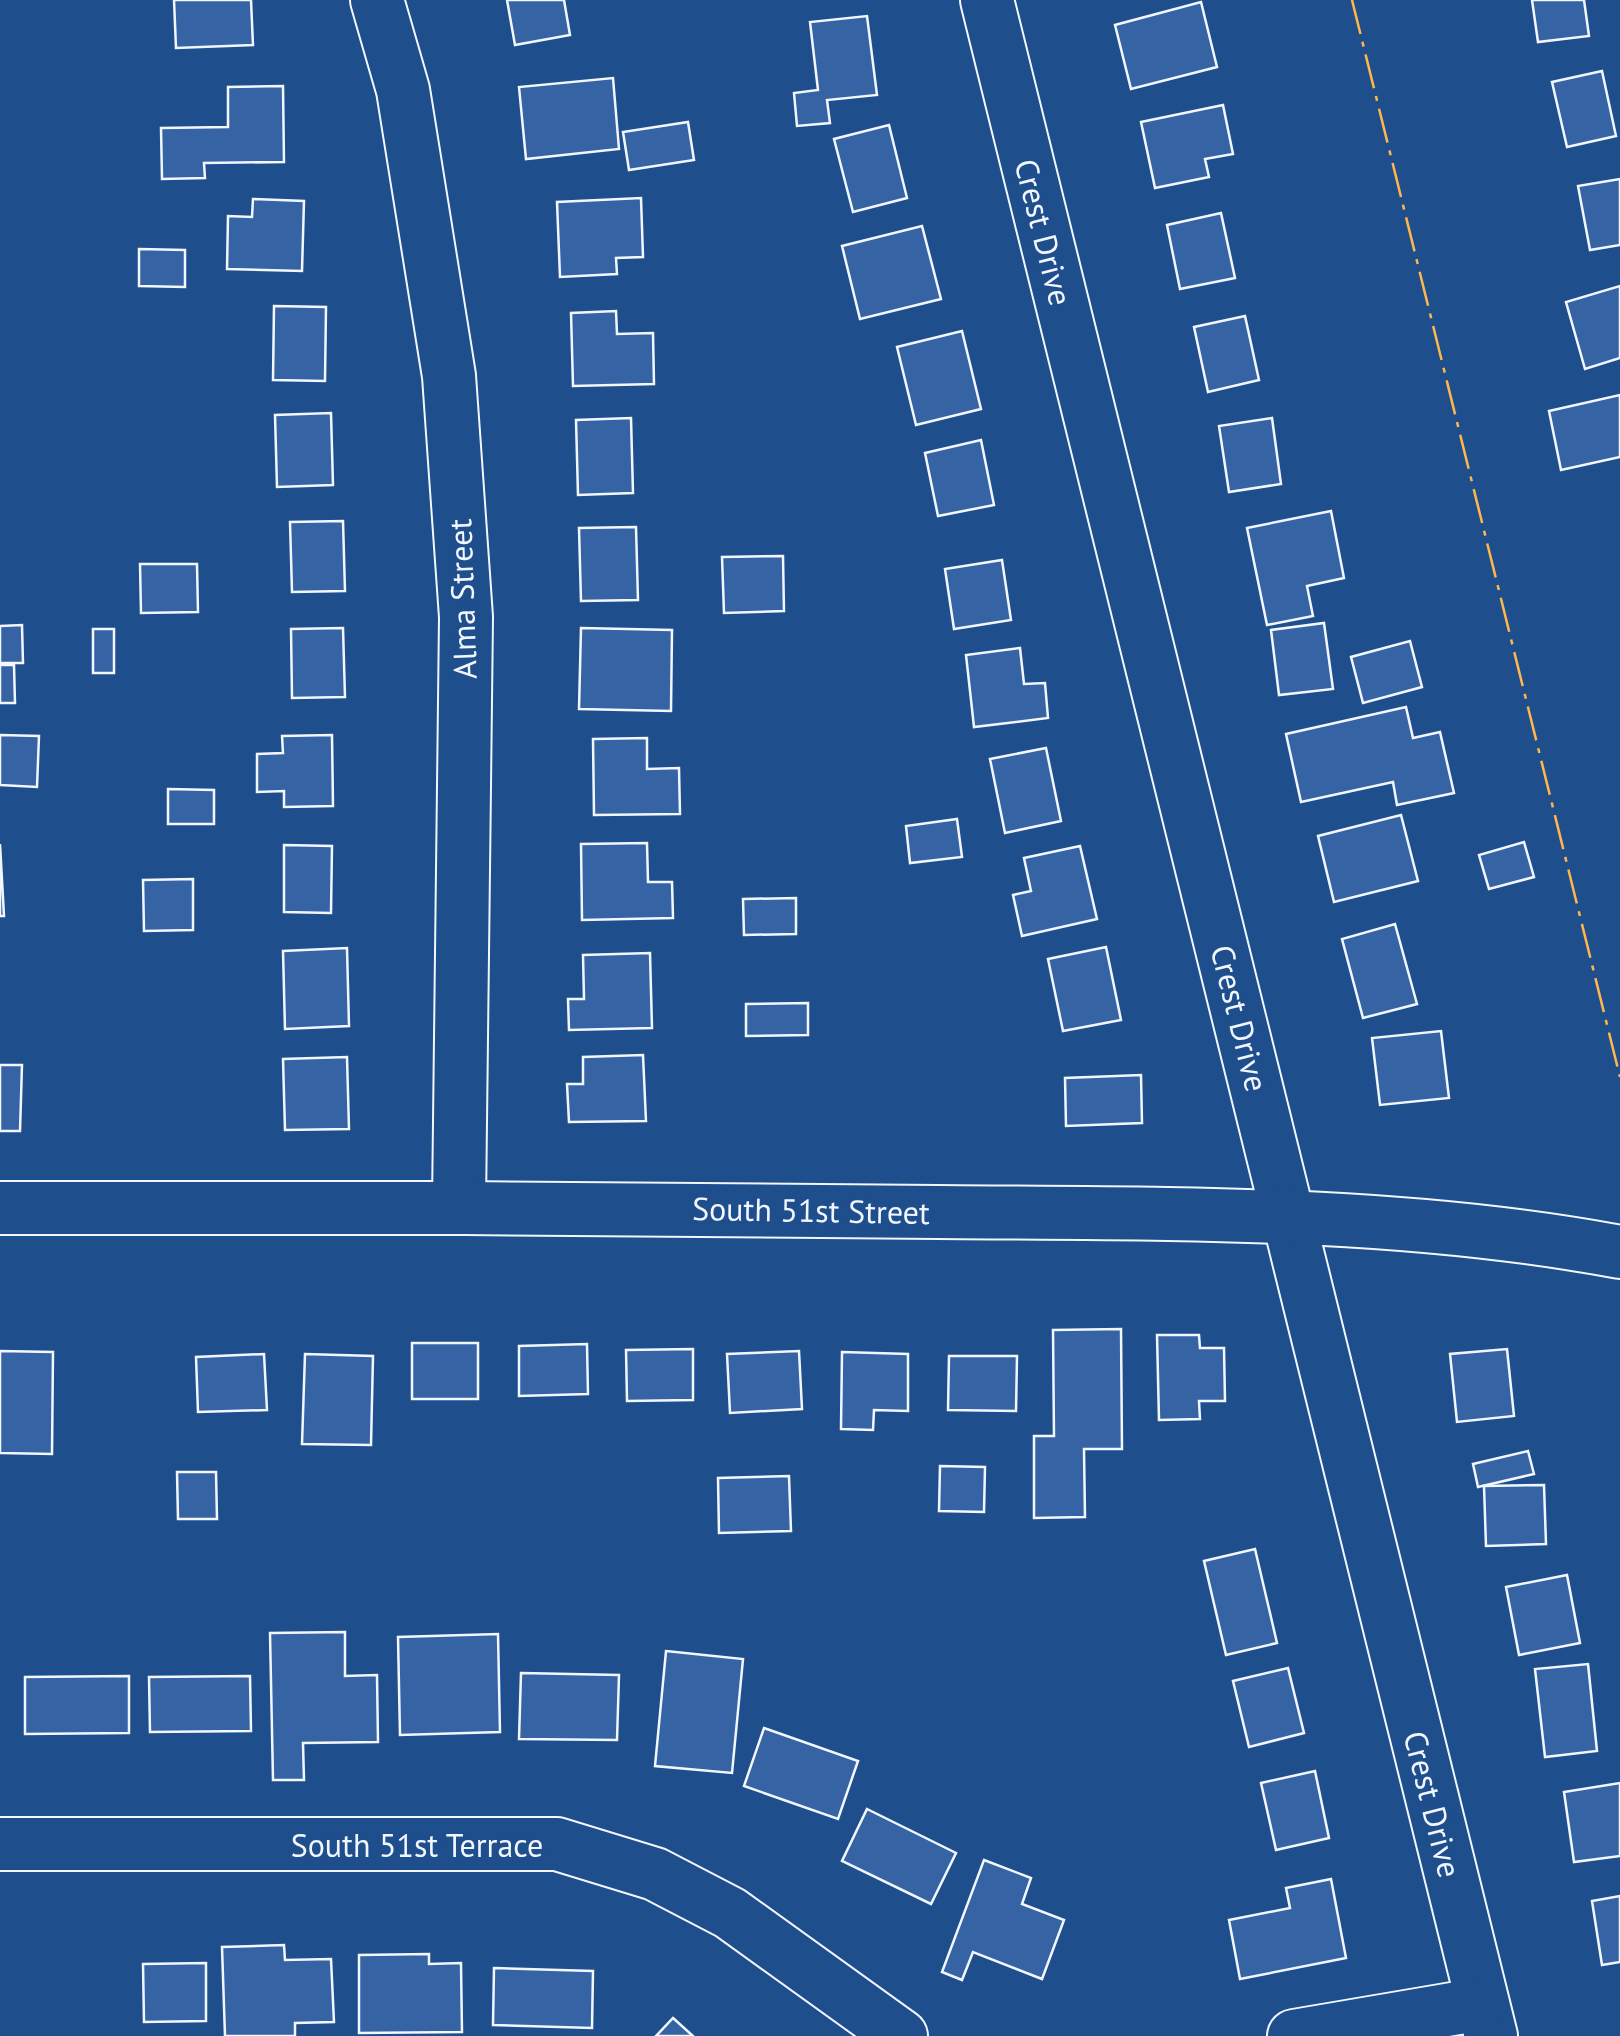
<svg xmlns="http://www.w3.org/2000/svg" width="1620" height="2036" viewBox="0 0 1620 2036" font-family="'PT Sans',sans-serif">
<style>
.building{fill:#3563a3;stroke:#f2f6ff;stroke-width:2.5}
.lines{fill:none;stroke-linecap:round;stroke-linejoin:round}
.minor-casing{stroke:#f2f6ff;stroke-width:56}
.minor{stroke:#1f4e8c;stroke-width:52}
.power{stroke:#ffb74d;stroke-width:2.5;stroke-dasharray:35 8 5 8;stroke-linecap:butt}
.labels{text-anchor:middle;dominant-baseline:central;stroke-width:8;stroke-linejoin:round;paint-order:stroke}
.street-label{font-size:32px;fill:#f2f6ff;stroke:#1f4e8c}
</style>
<rect width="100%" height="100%" fill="#1f4e8c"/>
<g class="building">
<path d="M 174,0 L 251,0 L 253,45 L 176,48 Z"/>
<path d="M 507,0 L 564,0 L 570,35 L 515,45 Z"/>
<path d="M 1532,0 L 1584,0 L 1589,36 L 1538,42 Z"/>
<path d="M 1201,2 L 1217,67 L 1131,89 L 1115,25 Z"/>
<path d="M 867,16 L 877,95 L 827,100 L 830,123 L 797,126 L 794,93 L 818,90 L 810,22 Z"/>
<path d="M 1602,71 L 1616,136 L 1567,147 L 1552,82 Z"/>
<path d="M 613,78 L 619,149 L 526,159 L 519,87 Z"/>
<path d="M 283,86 L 284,162 L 204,163 L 205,178 L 162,179 L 161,128 L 228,127 L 228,87 Z"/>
<path d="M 1223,105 L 1233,154 L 1205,159 L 1209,177 L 1155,188 L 1141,122 Z"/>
<path d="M 688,122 L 694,160 L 629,170 L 623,132 Z"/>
<path d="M 889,125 L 907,198 L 853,212 L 834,139 Z"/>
<path d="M 1620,179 L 1620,245 L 1590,250 L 1578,186 Z"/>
<path d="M 641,198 L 643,257 L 616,258 L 617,274 L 560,277 L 557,202 Z"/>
<path d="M 253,199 L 304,201 L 302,271 L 227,269 L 228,216 L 252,217 Z"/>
<path d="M 1221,213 L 1235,278 L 1180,289 L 1167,225 Z"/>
<path d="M 922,226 L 941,299 L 860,319 L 842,246 Z"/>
<path d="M 139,249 L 185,250 L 185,287 L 139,286 Z"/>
<path d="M 1620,286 L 1620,358 L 1585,369 L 1566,302 Z"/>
<path d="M 274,306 L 326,307 L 325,381 L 273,380 Z"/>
<path d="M 616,311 L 617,334 L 653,333 L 654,384 L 573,386 L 571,313 Z"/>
<path d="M 1245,316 L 1259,380 L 1208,392 L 1194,327 Z"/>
<path d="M 962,331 L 981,409 L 916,425 L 897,347 Z"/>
<path d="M 1620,395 L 1620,457 L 1561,470 L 1549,411 Z"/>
<path d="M 331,413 L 333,485 L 277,487 L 275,415 Z"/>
<path d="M 631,418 L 633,493 L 578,495 L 576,420 Z"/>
<path d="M 1272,418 L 1281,484 L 1229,492 L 1219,426 Z"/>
<path d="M 981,440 L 994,505 L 938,516 L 925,453 Z"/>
<path d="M 1331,511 L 1344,578 L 1307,586 L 1313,616 L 1267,625 L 1247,528 Z"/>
<path d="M 343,521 L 345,591 L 292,592 L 290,522 Z"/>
<path d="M 636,527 L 638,600 L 581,601 L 579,528 Z"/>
<path d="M 783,556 L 784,611 L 724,613 L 722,557 Z"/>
<path d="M 1002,560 L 1011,620 L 954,629 L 945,569 Z"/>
<path d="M 140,564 L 197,564 L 198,612 L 141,613 Z"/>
<path d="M 1324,623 L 1333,689 L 1279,695 L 1271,630 Z"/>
<path d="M 22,625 L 23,663 L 0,663 L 0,626 Z"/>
<path d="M 343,628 L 345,697 L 292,698 L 291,629 Z"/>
<path d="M 581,628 L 672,630 L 671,711 L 579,709 Z"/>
<rect x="93" y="629" width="21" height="44"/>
<path d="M 1410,641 L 1422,687 L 1363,703 L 1351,657 Z"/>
<path d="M 1020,648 L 1024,684 L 1045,683 L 1048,718 L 974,727 L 966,655 Z"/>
<path d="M 0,665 L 14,665 L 15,703 L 0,703 Z"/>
<path d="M 1406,707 L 1413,738 L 1440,732 L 1454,793 L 1397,805 L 1393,782 L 1301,802 L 1286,734 Z"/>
<path d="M 0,735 L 39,736 L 37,787 L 0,785 Z"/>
<path d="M 332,735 L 333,806 L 284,807 L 284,791 L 257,792 L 257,754 L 283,753 L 282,736 Z"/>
<path d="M 647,738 L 647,769 L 679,768 L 680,814 L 594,815 L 593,739 Z"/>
<path d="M 1046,748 L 1061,821 L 1005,833 L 990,759 Z"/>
<path d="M 168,789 L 214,790 L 214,824 L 168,824 Z"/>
<path d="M 1401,815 L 1418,881 L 1334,902 L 1318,836 Z"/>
<path d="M 957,819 L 962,857 L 910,863 L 906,826 Z"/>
<path d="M 1524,842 L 1534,877 L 1489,889 L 1479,855 Z"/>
<path d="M 647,843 L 648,882 L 672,882 L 673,918 L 582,920 L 581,844 Z"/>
<path d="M 0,844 L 4,916 L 0,916 Z"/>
<path d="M 284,845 L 332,846 L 331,913 L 284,912 Z"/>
<path d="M 1080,846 L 1097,919 L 1022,936 L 1013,895 L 1031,891 L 1024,858 Z"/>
<path d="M 193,879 L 193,930 L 144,931 L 143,880 Z"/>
<path d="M 796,898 L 796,934 L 744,935 L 743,899 Z"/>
<path d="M 1395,924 L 1417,1004 L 1363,1018 L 1342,939 Z"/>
<path d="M 1106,947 L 1121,1020 L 1063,1031 L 1048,959 Z"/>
<path d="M 347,948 L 349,1026 L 285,1029 L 283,951 Z"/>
<path d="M 650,953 L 652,1028 L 569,1030 L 568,999 L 584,999 L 583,955 Z"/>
<path d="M 808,1003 L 808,1035 L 746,1036 L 746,1004 Z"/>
<path d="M 1441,1031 L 1449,1098 L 1380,1105 L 1372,1038 Z"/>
<path d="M 643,1055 L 646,1121 L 569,1122 L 567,1084 L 583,1084 L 583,1057 Z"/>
<path d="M 347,1057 L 349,1129 L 285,1130 L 283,1059 Z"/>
<path d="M 0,1065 L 22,1065 L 20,1131 L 0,1131 Z"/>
<path d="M 1141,1075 L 1142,1123 L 1066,1126 L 1065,1078 Z"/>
<path d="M 1121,1329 L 1122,1449 L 1084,1449 L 1085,1517 L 1034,1518 L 1034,1436 L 1054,1436 L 1053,1330 Z"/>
<path d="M 1157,1335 L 1199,1335 L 1200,1348 L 1224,1348 L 1225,1401 L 1199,1401 L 1200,1419 L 1159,1420 Z"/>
<rect x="412" y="1343" width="66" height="56"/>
<path d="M 587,1344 L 588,1394 L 519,1396 L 519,1346 Z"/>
<path d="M 693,1349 L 693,1400 L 627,1401 L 626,1350 Z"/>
<path d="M 1507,1349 L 1514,1416 L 1457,1422 L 1450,1354 Z"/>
<path d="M 0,1351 L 53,1352 L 52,1454 L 0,1453 Z"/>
<path d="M 799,1351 L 802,1409 L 730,1413 L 727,1354 Z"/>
<path d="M 842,1352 L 908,1354 L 908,1411 L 874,1410 L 873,1430 L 841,1429 Z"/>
<path d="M 264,1354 L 267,1410 L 198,1412 L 196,1357 Z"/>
<path d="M 305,1354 L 373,1356 L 371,1445 L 302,1444 Z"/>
<path d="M 949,1356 L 1017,1356 L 1016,1411 L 948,1410 Z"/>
<path d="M 1528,1451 L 1534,1474 L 1478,1487 L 1473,1464 Z"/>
<path d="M 940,1466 L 985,1467 L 984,1512 L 939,1511 Z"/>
<path d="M 177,1472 L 216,1472 L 217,1519 L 178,1519 Z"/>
<path d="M 789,1476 L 791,1531 L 719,1533 L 718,1478 Z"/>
<path d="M 1544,1485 L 1546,1544 L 1486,1546 L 1484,1486 Z"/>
<path d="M 1255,1549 L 1277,1643 L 1226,1655 L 1204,1561 Z"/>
<path d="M 1567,1575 L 1580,1643 L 1519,1655 L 1506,1587 Z"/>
<path d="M 345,1632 L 345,1676 L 377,1675 L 378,1742 L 303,1743 L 304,1780 L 273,1780 L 270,1633 Z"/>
<path d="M 498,1634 L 500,1732 L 400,1735 L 398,1637 Z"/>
<path d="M 666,1651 L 743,1659 L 732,1773 L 655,1766 Z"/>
<path d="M 1588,1664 L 1597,1751 L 1545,1757 L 1535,1669 Z"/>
<path d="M 1288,1668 L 1304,1733 L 1249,1747 L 1233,1681 Z"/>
<path d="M 521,1673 L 619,1675 L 617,1740 L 519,1739 Z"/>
<path d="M 129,1676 L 129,1733 L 25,1734 L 25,1677 Z"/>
<path d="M 250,1676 L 251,1731 L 150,1732 L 149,1677 Z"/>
<path d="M 764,1728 L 858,1761 L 838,1819 L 744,1786 Z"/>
<path d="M 1315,1771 L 1329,1838 L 1276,1850 L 1261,1783 Z"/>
<path d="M 1620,1783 L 1620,1856 L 1574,1862 L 1564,1792 Z"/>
<path d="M 867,1809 L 956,1853 L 931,1904 L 842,1861 Z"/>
<path d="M 984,1860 L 1031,1878 L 1022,1904 L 1064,1920 L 1042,1979 L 973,1952 L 962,1980 L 942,1972 Z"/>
<path d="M 1331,1879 L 1346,1958 L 1240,1979 L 1229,1920 L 1290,1908 L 1286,1888 Z"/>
<path d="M 1620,1896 L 1620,1962 L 1602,1965 L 1592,1901 Z"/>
<path d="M 284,1945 L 285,1960 L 331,1959 L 334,2022 L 295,2023 L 295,2036 L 225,2036 L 222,1947 Z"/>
<path d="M 429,1954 L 429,1964 L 461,1963 L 462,2032 L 359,2033 L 359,1955 Z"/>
<path d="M 206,1963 L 206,2021 L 144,2022 L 143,1964 Z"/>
<path d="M 494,1968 L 593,1971 L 592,2028 L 493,2025 Z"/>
<path d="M 673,2018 L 693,2036 L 656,2036 Z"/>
</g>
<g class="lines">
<defs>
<g id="minor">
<path d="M 377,0 L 403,90 L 449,376 L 466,617 L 459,1206"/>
<path d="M 987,0 L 1491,2036"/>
<path d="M 0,1208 C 313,1207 625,1208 938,1212 C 1165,1214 1395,1210 1620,1252"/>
<path d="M 0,1844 L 557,1844 L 655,1874 L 730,1913 L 901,2036"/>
<path d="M 1294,2036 L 1482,2004"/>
</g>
</defs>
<use href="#minor" class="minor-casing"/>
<use href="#minor" class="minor"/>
<path class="power" d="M 1352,0 L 1620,1077"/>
</g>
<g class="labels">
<g class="street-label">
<text transform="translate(1044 232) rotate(76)">Crest Drive</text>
<text transform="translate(462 599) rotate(-92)">Alma Street</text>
<text transform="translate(1240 1018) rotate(76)">Crest Drive</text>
<text transform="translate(811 1210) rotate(1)">South 51st Street</text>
<text transform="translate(1433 1804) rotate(76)">Crest Drive</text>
<text x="417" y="1845">South 51st Terrace</text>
</g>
</g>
</svg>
